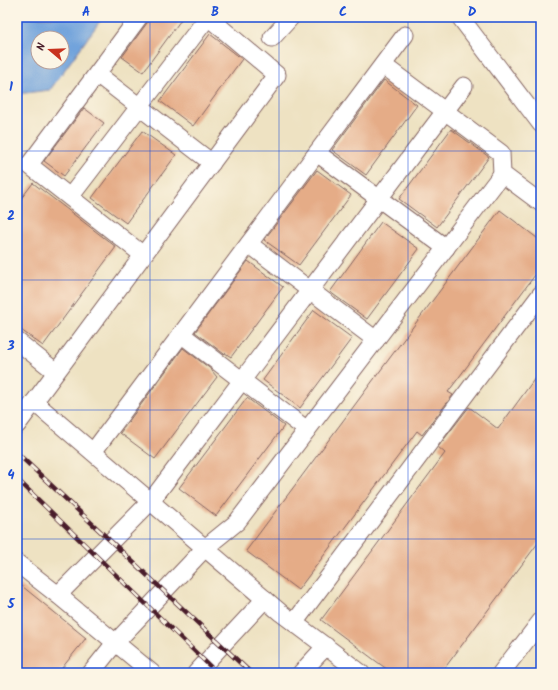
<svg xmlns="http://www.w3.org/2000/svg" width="558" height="690" viewBox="0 0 558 690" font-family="Kalam,sans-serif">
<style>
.water{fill:#71a3dc;stroke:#5e6184;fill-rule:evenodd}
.building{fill:#e5ac87}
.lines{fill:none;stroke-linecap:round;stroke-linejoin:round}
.street-casing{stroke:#836360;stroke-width:19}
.street{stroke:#fff;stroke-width:17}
.rail-casing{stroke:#4a1f2b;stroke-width:4.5}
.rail{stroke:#fcf5e5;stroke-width:3;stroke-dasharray:9;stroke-linecap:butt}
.grid{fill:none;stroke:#1d4ed8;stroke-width:1;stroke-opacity:0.55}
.neatline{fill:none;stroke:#1d4ed8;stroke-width:1.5}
.grid-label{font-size:13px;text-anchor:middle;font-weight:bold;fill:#1d4ed8}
</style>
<rect width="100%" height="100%" fill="#fcf5e5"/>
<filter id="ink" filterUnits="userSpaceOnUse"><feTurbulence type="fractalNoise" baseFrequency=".025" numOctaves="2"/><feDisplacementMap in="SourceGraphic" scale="8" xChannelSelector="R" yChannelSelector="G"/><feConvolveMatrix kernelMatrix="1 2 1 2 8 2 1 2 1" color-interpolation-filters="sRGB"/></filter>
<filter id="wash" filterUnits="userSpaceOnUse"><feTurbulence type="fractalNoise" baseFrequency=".012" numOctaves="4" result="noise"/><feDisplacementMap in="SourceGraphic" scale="16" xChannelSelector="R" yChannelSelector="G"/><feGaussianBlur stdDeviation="0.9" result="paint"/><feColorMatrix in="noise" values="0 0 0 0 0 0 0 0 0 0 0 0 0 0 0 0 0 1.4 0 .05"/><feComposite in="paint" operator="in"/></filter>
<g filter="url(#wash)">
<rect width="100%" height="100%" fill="#eee2c2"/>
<path class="water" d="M 17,17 L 103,17 L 50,90 L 17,94 ZM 38,38 L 62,38 L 62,62 L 38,62 Z"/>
<g id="blocks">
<g class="building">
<path d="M 149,17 L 183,17 L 143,72 L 122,57 L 147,23 Z"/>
<path d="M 210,34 L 242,59 L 193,126 L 160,101 Z"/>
<path d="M 384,80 L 417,105 L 366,175 L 332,150 Z"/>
<path d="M 84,108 L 104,123 L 64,176 L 44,161 Z"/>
<path d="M 451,129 L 489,157 L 437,227 L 399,199 Z"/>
<path d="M 142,131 L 176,155 L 126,223 L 92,198 Z"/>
<path d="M 317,170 L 351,195 L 299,265 L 264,240 Z"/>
<path d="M 33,183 L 116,247 L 43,346 L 17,327 L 17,204 Z"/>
<path d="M 500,210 L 541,241 L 541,267 L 448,392 L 453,395 L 422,435 L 417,431 L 298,590 L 246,551 Z"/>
<path d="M 381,222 L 419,249 L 367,319 L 330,292 Z"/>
<path d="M 248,261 L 283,287 L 231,357 L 225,353 L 224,354 L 195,332 Z"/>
<path d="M 314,310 L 352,338 L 300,408 L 263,380 Z"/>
<path d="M 183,348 L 212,370 L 212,371 L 217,377 L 155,459 L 120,433 Z"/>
<path d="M 541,370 L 541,539 L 441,673 L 392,673 L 321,620 L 445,453 L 438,447 L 469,407 L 498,429 Z"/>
<path d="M 247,398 L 284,426 L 216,516 L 179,488 Z"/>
<path d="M 17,582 L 86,638 L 58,673 L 17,673 Z"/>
</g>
</g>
</g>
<g filter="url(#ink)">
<use href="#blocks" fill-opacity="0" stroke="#836360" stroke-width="1"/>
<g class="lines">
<defs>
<g id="street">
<path d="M 139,17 L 29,165 L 143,255"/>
<path d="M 460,17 L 541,124"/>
<path d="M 272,38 L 291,17"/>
<path d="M 383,65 L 501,153 L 502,174 L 541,203"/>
<path d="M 97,74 L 212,163"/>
<path d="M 317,153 L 446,248"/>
<path d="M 70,197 L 208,17"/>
<path d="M 249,244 L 376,340"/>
<path d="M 181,334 L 307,430"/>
<path d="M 17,341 L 56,372"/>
<path d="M 34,402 L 281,613 L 361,673"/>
<path d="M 17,425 L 277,75 L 208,17"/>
<path d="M 93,452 L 405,35"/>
<path d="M 17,563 L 58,595 L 152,673"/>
<path d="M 58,595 L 151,501 L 464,86"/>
<path d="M 294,623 L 541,294"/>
<path d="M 91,673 L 115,643 L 205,548 L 237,522 L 502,174"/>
<path d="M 196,673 L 265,599"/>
<path d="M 301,673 L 326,646"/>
<path d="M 501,673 L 541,621"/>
</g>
</defs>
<use href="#street" class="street-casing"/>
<use href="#street" class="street"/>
<defs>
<g id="rail">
<path d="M 17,453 L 251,673"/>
<path d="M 17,479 L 217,673"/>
</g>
</defs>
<use href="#rail" class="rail-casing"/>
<use href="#rail" class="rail"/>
</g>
</g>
<path class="grid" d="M 150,17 L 150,673M 279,17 L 279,673M 408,17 L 408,673M 17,151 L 541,151M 17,280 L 541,280M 17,410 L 541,410M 17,539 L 541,539"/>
<rect width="558" height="690" fill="none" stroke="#fcf5e5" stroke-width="44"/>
<g transform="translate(50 50) rotate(289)"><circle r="19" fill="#fcf5e5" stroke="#b59f9b"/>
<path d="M0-3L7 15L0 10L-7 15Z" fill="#c8321e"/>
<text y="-6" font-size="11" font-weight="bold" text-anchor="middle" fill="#4a1f2b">N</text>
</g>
<rect x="22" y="22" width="514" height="646" class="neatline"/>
<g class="grid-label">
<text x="86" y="16">A</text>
<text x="215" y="16">B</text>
<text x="343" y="16">C</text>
<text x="472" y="16">D</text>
<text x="11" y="91">1</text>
<text x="11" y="220">2</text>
<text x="11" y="350">3</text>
<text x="11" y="479">4</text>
<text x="11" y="608">5</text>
</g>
</svg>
